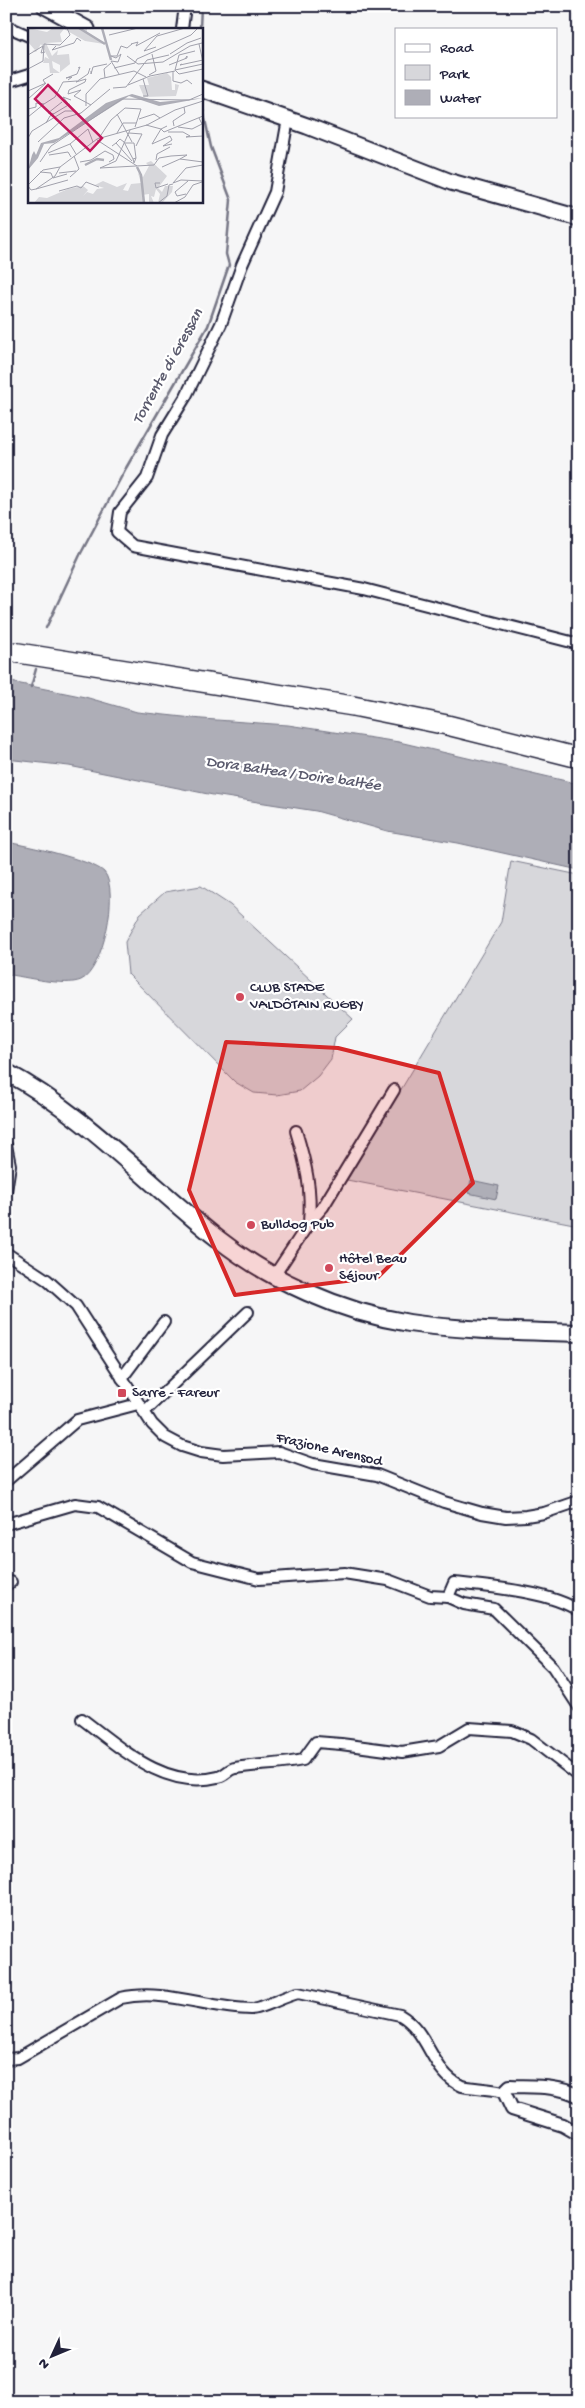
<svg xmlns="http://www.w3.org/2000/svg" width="585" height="2408" viewBox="0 0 585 2408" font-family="'Gochi Hand',sans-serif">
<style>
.green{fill:#d7d7db;stroke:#7c7c8b}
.water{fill:#aeaeb7;stroke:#767685}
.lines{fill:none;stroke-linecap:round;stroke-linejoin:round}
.stream{stroke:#767685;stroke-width:2.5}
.minor-casing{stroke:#22223b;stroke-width:14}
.tertiary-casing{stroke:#22223b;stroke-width:16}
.secondary-casing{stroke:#22223b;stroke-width:19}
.primary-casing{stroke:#22223b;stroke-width:20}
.motorway-casing{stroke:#22223b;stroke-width:22}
.minor{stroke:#fff;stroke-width:10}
.tertiary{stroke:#fff;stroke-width:12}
.secondary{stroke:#fff;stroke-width:15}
.primary{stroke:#fff;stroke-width:16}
.motorway{stroke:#fff;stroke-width:19}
.marked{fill:#d62828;fill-opacity:0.2;stroke:#d62828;stroke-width:4;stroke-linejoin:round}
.poi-dot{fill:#d1495b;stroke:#fff;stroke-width:2}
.labels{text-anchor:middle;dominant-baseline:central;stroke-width:4.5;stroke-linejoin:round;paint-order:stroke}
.poi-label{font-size:15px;fill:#22223b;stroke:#fff;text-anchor:start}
.street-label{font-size:15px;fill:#22223b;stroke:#fff}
.water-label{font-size:16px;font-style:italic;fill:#5a5a6d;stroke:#fff}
.inset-river{fill:none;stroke:#aeaeb7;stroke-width:2.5}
.inset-road{fill:none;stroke:#a1a1ac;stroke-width:1}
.view{fill:#c2185b;fill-opacity:0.15;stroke:#c2185b;stroke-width:2.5}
.inset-edge{fill:none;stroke:#22223b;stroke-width:2.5}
</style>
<rect width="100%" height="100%" fill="#f6f6f7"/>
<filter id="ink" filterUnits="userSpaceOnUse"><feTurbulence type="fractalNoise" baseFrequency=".02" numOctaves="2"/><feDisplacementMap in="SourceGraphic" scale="10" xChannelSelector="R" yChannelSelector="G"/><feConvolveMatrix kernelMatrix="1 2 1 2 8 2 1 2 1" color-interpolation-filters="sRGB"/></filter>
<g filter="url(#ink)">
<g class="green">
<path d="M 511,861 L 579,875 L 579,1225 L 347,1180 L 501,922 Z"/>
<path d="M 201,886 L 230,905 L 353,1019 L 335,1037 L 331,1059 L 318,1076 L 300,1091 L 277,1095 L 254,1093 L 235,1082 L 128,974 L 125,942 L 140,914 L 165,892 Z"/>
</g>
<g class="water">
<path d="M 6,681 L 85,697 L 137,712 L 202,719 L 288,725 L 399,742 L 579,784 L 579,870 L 458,843 L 387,831 L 316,811 L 213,795 L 69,766 L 6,759 Z"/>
<path d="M 6,842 C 25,845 92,860 104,872 C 120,890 103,971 81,980 C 65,987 25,977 6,974 Z"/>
<path d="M 471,1180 L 499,1186 L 496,1199 L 468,1193 Z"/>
</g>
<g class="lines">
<g class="stream">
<path d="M 200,29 L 201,6"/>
<path d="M 46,628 L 80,555 L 126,468 L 208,326 L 229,265 L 226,254 L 231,200 L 211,147 L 201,101"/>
<path d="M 31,687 L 36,669"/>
</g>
<defs>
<g id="minor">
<path d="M 6,26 L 29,36"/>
<path d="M 182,29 L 185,6"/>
<path d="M 6,82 L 29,75"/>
<path d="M 288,119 L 275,192 L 242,265 L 221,324 L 186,396 L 162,435 L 147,478 L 120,512 L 117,532 L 133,546 L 364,589 L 579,644"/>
<path d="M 296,1131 C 306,1164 312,1189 309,1223"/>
<path d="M 6,1145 L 10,1165 L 6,1191"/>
<path d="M 6,1253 L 47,1280 L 76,1306 L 152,1424 L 165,1437 L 182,1446 L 201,1452 L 223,1455 L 279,1452 L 313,1464 L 377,1475 L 444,1502 L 482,1513 L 506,1517 L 526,1516 L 544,1513 L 579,1501"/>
<path d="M 274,1276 L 309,1223 L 323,1207 L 394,1090"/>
<path d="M 122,1378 L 164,1322"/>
<path d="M 144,1412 L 248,1312"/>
<path d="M 6,1481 L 77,1420 L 138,1404"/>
<path d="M 6,1524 L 75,1504 L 98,1507 L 192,1562 L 259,1579 L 344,1573 L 388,1580 L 430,1596 L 448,1597 L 454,1583 C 489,1587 550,1591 579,1611"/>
<path d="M 6,1585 L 11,1582"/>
<path d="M 448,1597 L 464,1604 L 494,1609 L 553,1667 L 579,1707"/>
<path d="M 82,1719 C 122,1749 165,1790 218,1777 C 225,1776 228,1769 235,1768 C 258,1764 280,1765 303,1760 L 316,1742 L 341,1744 L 402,1752 L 439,1746 L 469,1728 L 512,1731 L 531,1739 L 579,1776"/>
<path d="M 6,2059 L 18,2058 L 121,1998 C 165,1988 208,2009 251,2009 C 263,2009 284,1996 298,1993 L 400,2015 C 430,2032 431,2073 462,2086 C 469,2088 493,2089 504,2092"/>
</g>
<path id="tertiary" d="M 579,2096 C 560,2085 532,2087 510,2086 L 504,2092 L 512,2109 L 563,2125 L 579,2134"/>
<g id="secondary">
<path d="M 45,6 L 87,29"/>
<path d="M 201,89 L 307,126 L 451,182 L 579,218"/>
</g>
<path id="primary" d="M 6,1072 C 85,1114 147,1183 217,1238 C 271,1281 341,1312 409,1323 C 465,1331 522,1331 579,1333"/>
<path id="motorway" d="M 6,651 L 353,706 L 447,725 L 579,758"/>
</defs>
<use href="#minor" class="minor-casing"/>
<use href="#tertiary" class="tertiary-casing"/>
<use href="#secondary" class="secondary-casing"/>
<use href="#primary" class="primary-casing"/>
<use href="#motorway" class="motorway-casing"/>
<use href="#minor" class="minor"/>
<use href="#tertiary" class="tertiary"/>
<use href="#secondary" class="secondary"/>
<use href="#primary" class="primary"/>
<use href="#motorway" class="motorway"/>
</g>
</g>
<path class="marked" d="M 226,1042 L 338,1048 L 439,1073 L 473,1183 L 378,1277 L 235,1295 L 189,1190 Z"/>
<g class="poi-dot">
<circle cx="240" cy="997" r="5"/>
<circle cx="251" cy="1225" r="5"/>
<circle cx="329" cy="1268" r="5"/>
<rect x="117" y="1388" width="10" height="10" rx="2.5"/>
</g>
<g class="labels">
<g class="poi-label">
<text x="250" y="988">CLUB STADE<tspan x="250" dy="17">VALDÔTAIN RUGBY</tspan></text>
<text x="261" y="1225">Bulldog Pub</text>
<text x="339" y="1259">Hôtel Beau<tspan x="339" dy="17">Séjour</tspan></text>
<text x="132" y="1393">Sarre - Fareur</text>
</g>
<g class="street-label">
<text transform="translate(329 1450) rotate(13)">Frazione Arensod</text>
</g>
<g class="water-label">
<text transform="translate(169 367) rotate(-61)">Torrente di Gressan</text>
<text transform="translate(293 775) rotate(8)">Dora Baltea / Doire baltée</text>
</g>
</g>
<g transform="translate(28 28)">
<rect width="175" height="175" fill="#f6f6f7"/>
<path d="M 0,0 L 19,4 L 25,0 L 59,0 L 59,4 L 76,16 L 57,13 L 36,1 L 32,6 L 34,14 L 18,15 L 24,28 L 30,22 L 29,27 L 41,26 L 42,36 L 32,44 L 32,37 L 24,33 L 25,40 L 32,45 L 22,45 L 21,35 L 15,35 L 17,29 L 21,31 L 13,16 L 8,24 L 4,23 L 7,22 L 0,14 ZM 139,45 L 143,49 L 144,62 L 147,62 L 147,56 L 151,57 L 148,68 L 116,69 L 111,57 L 121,57 L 119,50 ZM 123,133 L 139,148 L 130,160 L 134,164 L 137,158 L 145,158 L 144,164 L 134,175 L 130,175 L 132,166 L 128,161 L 126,169 L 123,168 L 126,175 L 121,175 L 121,166 L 114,167 L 116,175 L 6,175 L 11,169 L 19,170 L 40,161 L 55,158 L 60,162 L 55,168 L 59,164 L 65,166 L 69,161 L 76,160 L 67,157 L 75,153 L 89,159 L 99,155 L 95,162 L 100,163 L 103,156 L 113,155 L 110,145 L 115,149 L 121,138 L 118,135 Z" fill="#d7d7db"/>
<path d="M 104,66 L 132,74 L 175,70 L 131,78 L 101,68 L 26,115 L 16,116 L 10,130 L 0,142 L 4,127 L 6,123 L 8,127 L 13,115 L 31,110 L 78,75 Z" fill="#aeaeb7"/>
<path class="inset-river" d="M 51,0 L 77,16M 74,0 L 83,32M 57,137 L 69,131 L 76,132M 109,139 L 113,147 L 116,175"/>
<path class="inset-road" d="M 81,7 L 110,0M 103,16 L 110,14 L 108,18 L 132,5M 171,16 L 175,34M 28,18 L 24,22 L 46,15 L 49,10 L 53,13M 128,19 L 116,23 L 129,8 L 157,0M 142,26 L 159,15 L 173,10M 0,27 L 15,18 L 13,25 L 17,24M 151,27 L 167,23M 99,28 L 110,36 L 135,34 L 162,18 L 174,15M 107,35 L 109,31 L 163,7 L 170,0M 154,36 L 152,37 L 175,32M 141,37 L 159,30 L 159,28 L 157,31M 62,40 L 60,46 L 48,54 L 58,51 L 57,54 L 41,62 L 40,66 L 53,62 L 46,68 L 63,77M 86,40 L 107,35M 0,41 L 15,33 L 16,16 L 32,17 L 42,7 L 39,0M 147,42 L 175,36M 147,42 L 151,46 L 175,41M 147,42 L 151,27M 63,43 L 63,46 L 65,39 L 79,36M 145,43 L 145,53 L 153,55 L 159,52 L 164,56M 91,46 L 83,33 L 90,34 L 93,26 L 88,30 L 83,28 L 89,28 L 93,18 L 99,20 L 104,16M 121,47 L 128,43 L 124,26M 77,50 L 76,41 L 83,35M 115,51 L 120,68 L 115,68M 40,52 L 44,49 L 38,50 L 49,46 L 52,39 L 50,40M 17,55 L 15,52 L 25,46M 100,57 L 122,48 L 147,43M 85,60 L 98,59 L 119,32 L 141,27M 0,63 L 18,55 L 0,71M 43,72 L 35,69 L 47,84M 16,76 L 27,69 L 35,54 L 49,53M 58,78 L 58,66 L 72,51 L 106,43 L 118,49M 0,81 L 8,79 L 8,75 L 16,76 L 0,89M 26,86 L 20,85 L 34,74M 89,86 L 104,114M 111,91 L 126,86 L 132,90M 18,95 L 22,88 L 42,76M 118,97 L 133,101 L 139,98M 146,98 L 145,93 L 157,85 L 156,79M 150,99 L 164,101 L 174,96 L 171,90M 102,102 L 88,133 L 72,140 L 126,137 L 131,130 L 143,128 L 159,127 L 152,131 L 175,134M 140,104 L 155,104 L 162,108 L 158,109 L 175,108M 89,105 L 95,95 L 108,95M 101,105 L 114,106 L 108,118M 0,110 L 4,103 L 37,83 L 46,83M 71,110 L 83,92 L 97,80 L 113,81 L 107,99M 69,112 L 109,138M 10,114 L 36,90 L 53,85 L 82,61M 88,115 L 92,111 L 96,114 L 105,131 L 108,130 L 106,135 L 105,131M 97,115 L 106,115 L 108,130M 42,116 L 60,101 L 65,114M 124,116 L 133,101 L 136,104 L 175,88M 124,116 L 142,108 L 144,112 L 135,118 L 144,116M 84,118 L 88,115 L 104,133M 20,125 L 42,116 L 48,126M 21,127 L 40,124 L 43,129M 128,132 L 129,126 L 142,119M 12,134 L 23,118 L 94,71 L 161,72 L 175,66M 52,134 L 63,132 L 77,123 L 85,127 L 86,131 L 81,134M 175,137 L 158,140 L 145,155 L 153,152 L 175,153M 134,139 L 152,131M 12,144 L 23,145 L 25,150 L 39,146M 31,145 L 48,143M 42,149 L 51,141 L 46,128M 132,155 L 127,155 L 128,160 L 140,156M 0,157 L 15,142 L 32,139 L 69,111 L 119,97 L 147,82 L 175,73M 0,158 L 3,162 L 8,161 L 27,148 L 32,139M 8,161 L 40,152M 31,163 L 49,158 L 53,160 L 58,154 L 71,159M 158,166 L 149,168 L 147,164 L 160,153M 130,175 L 139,168 L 141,157 L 145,156M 146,175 L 157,169 L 165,157 L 174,154"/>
<path class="view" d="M 20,57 L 74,110 L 62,123 L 7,71 Z"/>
<rect width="175" height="175" class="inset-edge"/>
</g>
<rect width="585" height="2408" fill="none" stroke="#fff" stroke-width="25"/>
<rect x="12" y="12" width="560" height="2383" fill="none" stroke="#22223b" stroke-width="2" filter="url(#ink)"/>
<rect x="395" y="28" width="162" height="90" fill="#ffffff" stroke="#a7a7b1"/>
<rect x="405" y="44" width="25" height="8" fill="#ffffff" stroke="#a7a7b1"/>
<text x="440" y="52" font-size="15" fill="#22223b">Road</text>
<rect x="405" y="65" width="25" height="15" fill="#d7d7db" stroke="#a7a7b1"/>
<text x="440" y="78" font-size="15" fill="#22223b">Park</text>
<rect x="405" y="90" width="25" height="15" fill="#aeaeb7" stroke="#a7a7b1"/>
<text x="440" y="102" font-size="15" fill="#22223b">Water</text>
<g transform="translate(52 2356) rotate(226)" stroke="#ffffff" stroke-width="4" paint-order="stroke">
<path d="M0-4L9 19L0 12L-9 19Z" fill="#22223b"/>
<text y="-8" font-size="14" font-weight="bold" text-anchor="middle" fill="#22223b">N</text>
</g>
</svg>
